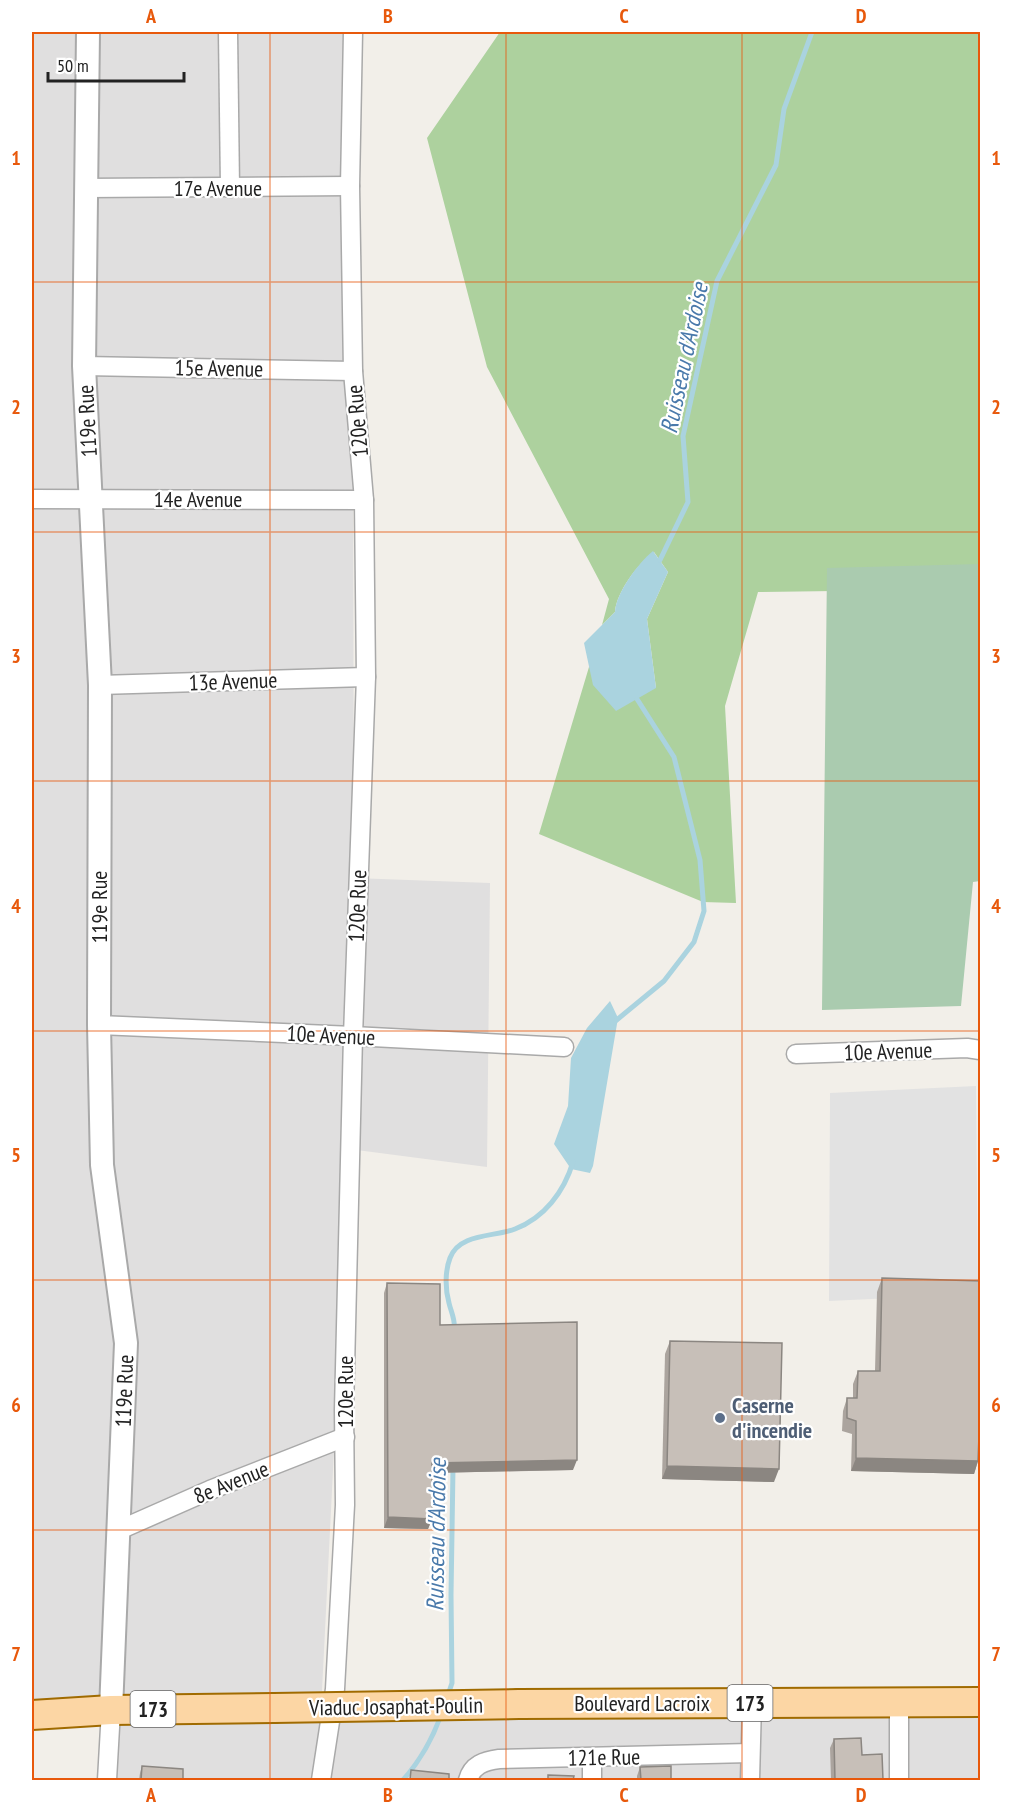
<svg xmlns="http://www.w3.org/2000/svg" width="1012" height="1812" viewBox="0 0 1012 1812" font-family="'PT Sans Narrow',sans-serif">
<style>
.residential{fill:#e0dfdf}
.forest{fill:#add19e}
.cemetery{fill:#aacbaf}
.parking{fill:#e2e2e2}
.water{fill:#aad3df}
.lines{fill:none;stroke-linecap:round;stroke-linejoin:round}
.stream{stroke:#aad3df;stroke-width:5}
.minor-casing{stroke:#a9a9a9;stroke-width:21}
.tertiary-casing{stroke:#a9a9a9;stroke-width:26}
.primary-casing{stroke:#a06b00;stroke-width:32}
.minor{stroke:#fff;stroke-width:18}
.tertiary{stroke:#fff;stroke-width:22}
.primary{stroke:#fcd6a4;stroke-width:28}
.primary-bridge-casing{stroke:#a06b00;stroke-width:32;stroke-linecap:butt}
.primary-bridge{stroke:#fcd6a4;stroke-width:28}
.wall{fill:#aba49e}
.shaded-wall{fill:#8b8681}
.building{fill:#c7bfb8;stroke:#8b8681;stroke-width:1.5}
.grid{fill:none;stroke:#e8590c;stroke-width:1.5;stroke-opacity:0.55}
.service-dot{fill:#5c6f8a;stroke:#fff;stroke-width:2}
.labels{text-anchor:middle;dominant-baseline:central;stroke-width:4.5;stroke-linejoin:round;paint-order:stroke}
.shield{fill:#fff;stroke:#646464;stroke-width:1.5}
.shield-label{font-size:21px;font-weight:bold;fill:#222}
.street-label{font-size:22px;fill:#222;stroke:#fff}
.service-label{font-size:22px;font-weight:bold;fill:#4e5e75;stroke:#fff;text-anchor:start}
.water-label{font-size:24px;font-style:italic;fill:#4a7aab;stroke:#fff}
.neatline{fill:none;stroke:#e8590c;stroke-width:2}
.grid-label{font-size:20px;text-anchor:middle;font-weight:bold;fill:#e8590c}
</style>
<rect width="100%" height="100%" fill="#f2efe9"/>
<g class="residential">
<path d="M 32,32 L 352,32 L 354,878 L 490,883 L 487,1167 L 349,1149 L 322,1691 L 32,1708 Z"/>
<path d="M 111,1710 L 980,1716 L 980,1780 L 112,1780 Z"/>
</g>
<path class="forest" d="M 500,32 L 980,32 L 980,589 L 758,592 L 725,706 L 736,903 L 703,902 L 539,834 L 589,667 L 656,688 L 647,619 L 668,572 L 654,552 C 638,563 616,593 615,612 L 602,625 L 609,599 L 487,367 L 427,138 Z"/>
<path class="cemetery" d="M 980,564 L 980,881 L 973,882 L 961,1006 L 822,1010 L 827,568 Z"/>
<path class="parking" d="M 976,1086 L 978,1294 L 829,1301 L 830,1093 Z"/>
<g class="water">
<path d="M 653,551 L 668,572 L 647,619 L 656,688 L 616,711 L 593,685 L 584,643 L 615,612 C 616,593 638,563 653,551 Z"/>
<path d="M 610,1001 L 618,1018 L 593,1166 L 590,1173 L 571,1169 L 554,1144 L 568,1106 L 571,1058 L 587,1028 Z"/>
</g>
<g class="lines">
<g class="stream">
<path d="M 660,560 L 688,502 L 683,436 L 717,281 L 776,165 L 784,109 L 812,32"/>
<path d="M 613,1023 L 664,981 L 694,942 L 704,911 L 700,860 L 674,757 L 637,699"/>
<path d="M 454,1330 C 456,1321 451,1312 449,1303 C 445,1289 445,1271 450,1258 C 459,1233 495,1237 515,1229 C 544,1218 564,1192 573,1162"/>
<path d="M 448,1695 L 452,1683 L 451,1595 L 453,1468"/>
<path d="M 403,1780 C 420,1761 432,1740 441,1715"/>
</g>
<defs>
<g id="minor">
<path d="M 228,32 L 230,188"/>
<path d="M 86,188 L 350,186"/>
<path d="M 84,366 L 353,371"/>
<path d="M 32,499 L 364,500"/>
<path d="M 100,685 L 366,677"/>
<path d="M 99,1025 L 353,1036 L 564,1047"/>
<path d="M 796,1054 L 967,1048 L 980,1050"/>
<path d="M 117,1531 L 210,1490 L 345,1437"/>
<path d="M 899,1702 L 899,1780"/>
<path d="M 592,1758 L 592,1780"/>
<path d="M 107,1780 L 111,1710"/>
<path d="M 321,1780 L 335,1689 L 345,1505 L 344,1410 L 353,1036 L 366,677 L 364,500 L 353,371 L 350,186 L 353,32"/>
<path d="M 468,1780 C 472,1765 484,1761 499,1759 L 750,1753"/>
<path d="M 750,1780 L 752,1703"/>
</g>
<path id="tertiary" d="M 88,32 L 84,366 L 100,685 L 99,1025 L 102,1165 L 126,1343 L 111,1710"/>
<g id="primary">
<path d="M 519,1704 L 980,1702"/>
<path d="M 32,1715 L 111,1710 L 274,1708"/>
</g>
</defs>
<use href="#minor" class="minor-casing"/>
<use href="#tertiary" class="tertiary-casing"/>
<use href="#primary" class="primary-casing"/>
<use href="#minor" class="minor"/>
<use href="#tertiary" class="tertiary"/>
<use href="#primary" class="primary"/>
<defs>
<path id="primary-bridge" d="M 274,1708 L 519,1704"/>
</defs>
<use href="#primary-bridge" class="primary-bridge-casing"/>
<use href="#primary-bridge" class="primary-bridge"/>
</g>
<g class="wall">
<path d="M 882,1278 L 978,1461 L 974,1474 L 851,1471 L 852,1434 L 842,1431 L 843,1411 L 847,1398 L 853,1398 L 853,1384 L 858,1371 L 875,1371 L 877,1292 Z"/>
<path d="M 387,1283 L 440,1325 L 573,1470 L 432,1473 L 432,1519 L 428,1529 L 384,1528 L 384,1293 Z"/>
<path d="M 670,1341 L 774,1482 L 662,1479 L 665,1354 Z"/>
<path d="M 834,1739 L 862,1755 L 883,1780 L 831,1780 L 830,1748 Z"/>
<path d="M 142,1766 L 183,1780 L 139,1780 L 140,1773 Z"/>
<path d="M 640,1767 L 671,1780 L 637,1780 L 637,1776 Z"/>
</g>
<g class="shaded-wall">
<path d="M 856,1458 L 978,1461 L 974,1474 L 851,1471 Z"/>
<path d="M 577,1460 L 573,1470 L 428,1473 L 432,1463 Z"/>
<path d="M 667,1466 L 779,1469 L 774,1482 L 662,1479 Z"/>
<path d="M 388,1517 L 432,1519 L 428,1529 L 384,1528 Z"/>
</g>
<g class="building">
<path d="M 882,1278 L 981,1281 L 981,1384 L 978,1461 L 856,1458 L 856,1421 L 847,1418 L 847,1398 L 857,1398 L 858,1371 L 880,1371 Z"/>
<path d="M 387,1283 L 440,1284 L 440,1325 L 577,1322 L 577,1460 L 432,1463 L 432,1519 L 388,1517 Z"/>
<path d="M 670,1341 L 782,1343 L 779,1469 L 667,1466 Z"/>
<path d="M 861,1738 L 862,1755 L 882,1754 L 883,1780 L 835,1780 L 834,1739 Z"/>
<path d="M 142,1766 L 183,1769 L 183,1780 L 141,1780 Z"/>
<path d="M 671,1766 L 671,1780 L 641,1780 L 640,1767 Z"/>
<path d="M 411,1770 L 449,1774 L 449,1780 L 410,1780 Z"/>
<path d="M 548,1775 L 574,1776 L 573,1780 L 548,1780 Z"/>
</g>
<path class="grid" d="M 270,32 L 270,1780M 506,32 L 506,1780M 742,32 L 742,1780M 32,282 L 980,282M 32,532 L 980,532M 32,781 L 980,781M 32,1031 L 980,1031M 32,1280 L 980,1280M 32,1530 L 980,1530"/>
<circle class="service-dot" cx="720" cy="1418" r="6"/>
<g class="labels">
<g class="shield">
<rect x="727.5" y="1685" width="45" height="36" rx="4.5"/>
<rect x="130.5" y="1691" width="45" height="36" rx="4.5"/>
</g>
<g class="shield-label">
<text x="750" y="1703">173</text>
<text x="153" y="1709">173</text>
</g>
<g class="street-label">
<text x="218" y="188">17e Avenue</text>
<text transform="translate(219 368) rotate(1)">15e Avenue</text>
<text transform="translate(87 421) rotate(-93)">119e Rue</text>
<text transform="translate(357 421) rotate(-95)">120e Rue</text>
<text x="198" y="499">14e Avenue</text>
<text transform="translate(233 681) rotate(-2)">13e Avenue</text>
<text transform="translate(357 906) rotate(-88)">120e Rue</text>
<text transform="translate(99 907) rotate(-90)">119e Rue</text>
<text transform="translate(331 1035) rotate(3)">10e Avenue</text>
<text transform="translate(888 1051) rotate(-2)">10e Avenue</text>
<text transform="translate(124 1391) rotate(-88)">119e Rue</text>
<text transform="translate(345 1392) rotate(-90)">120e Rue</text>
<text transform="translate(231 1482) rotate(-22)">8e Avenue</text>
<text x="642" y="1703">Boulevard Lacroix</text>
<text transform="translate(396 1706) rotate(-1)">Viaduc Josaphat-Poulin</text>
<text transform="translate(604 1757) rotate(-1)">121e Rue</text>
</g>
<g class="service-label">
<text x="732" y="1405">Caserne<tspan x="732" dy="25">d'incendie</tspan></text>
</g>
<g class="water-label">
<text transform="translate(684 358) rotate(-78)">Ruisseau d'Ardoise</text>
<text transform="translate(436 1535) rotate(-89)">Ruisseau d'Ardoise</text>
</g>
</g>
<rect width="1012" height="1812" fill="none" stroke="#ffffff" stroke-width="66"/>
<path d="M48 72v9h136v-9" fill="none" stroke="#222222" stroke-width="3"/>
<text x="57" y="72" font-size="18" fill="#222222" stroke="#ffffff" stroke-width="4.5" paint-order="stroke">50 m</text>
<rect x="33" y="33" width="946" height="1746" class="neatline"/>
<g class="grid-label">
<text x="151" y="23">A</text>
<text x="388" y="23">B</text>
<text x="624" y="23">C</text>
<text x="861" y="23">D</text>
<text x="16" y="165">1</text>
<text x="996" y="165">1</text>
<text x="16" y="414">2</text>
<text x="996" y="414">2</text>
<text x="16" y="663">3</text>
<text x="996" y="663">3</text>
<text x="16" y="913">4</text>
<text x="996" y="913">4</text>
<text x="16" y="1162">5</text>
<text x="996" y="1162">5</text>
<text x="16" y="1412">6</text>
<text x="996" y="1412">6</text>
<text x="16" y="1661">7</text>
<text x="996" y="1661">7</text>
<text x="151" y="1802">A</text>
<text x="388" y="1802">B</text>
<text x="624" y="1802">C</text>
<text x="861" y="1802">D</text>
</g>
</svg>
